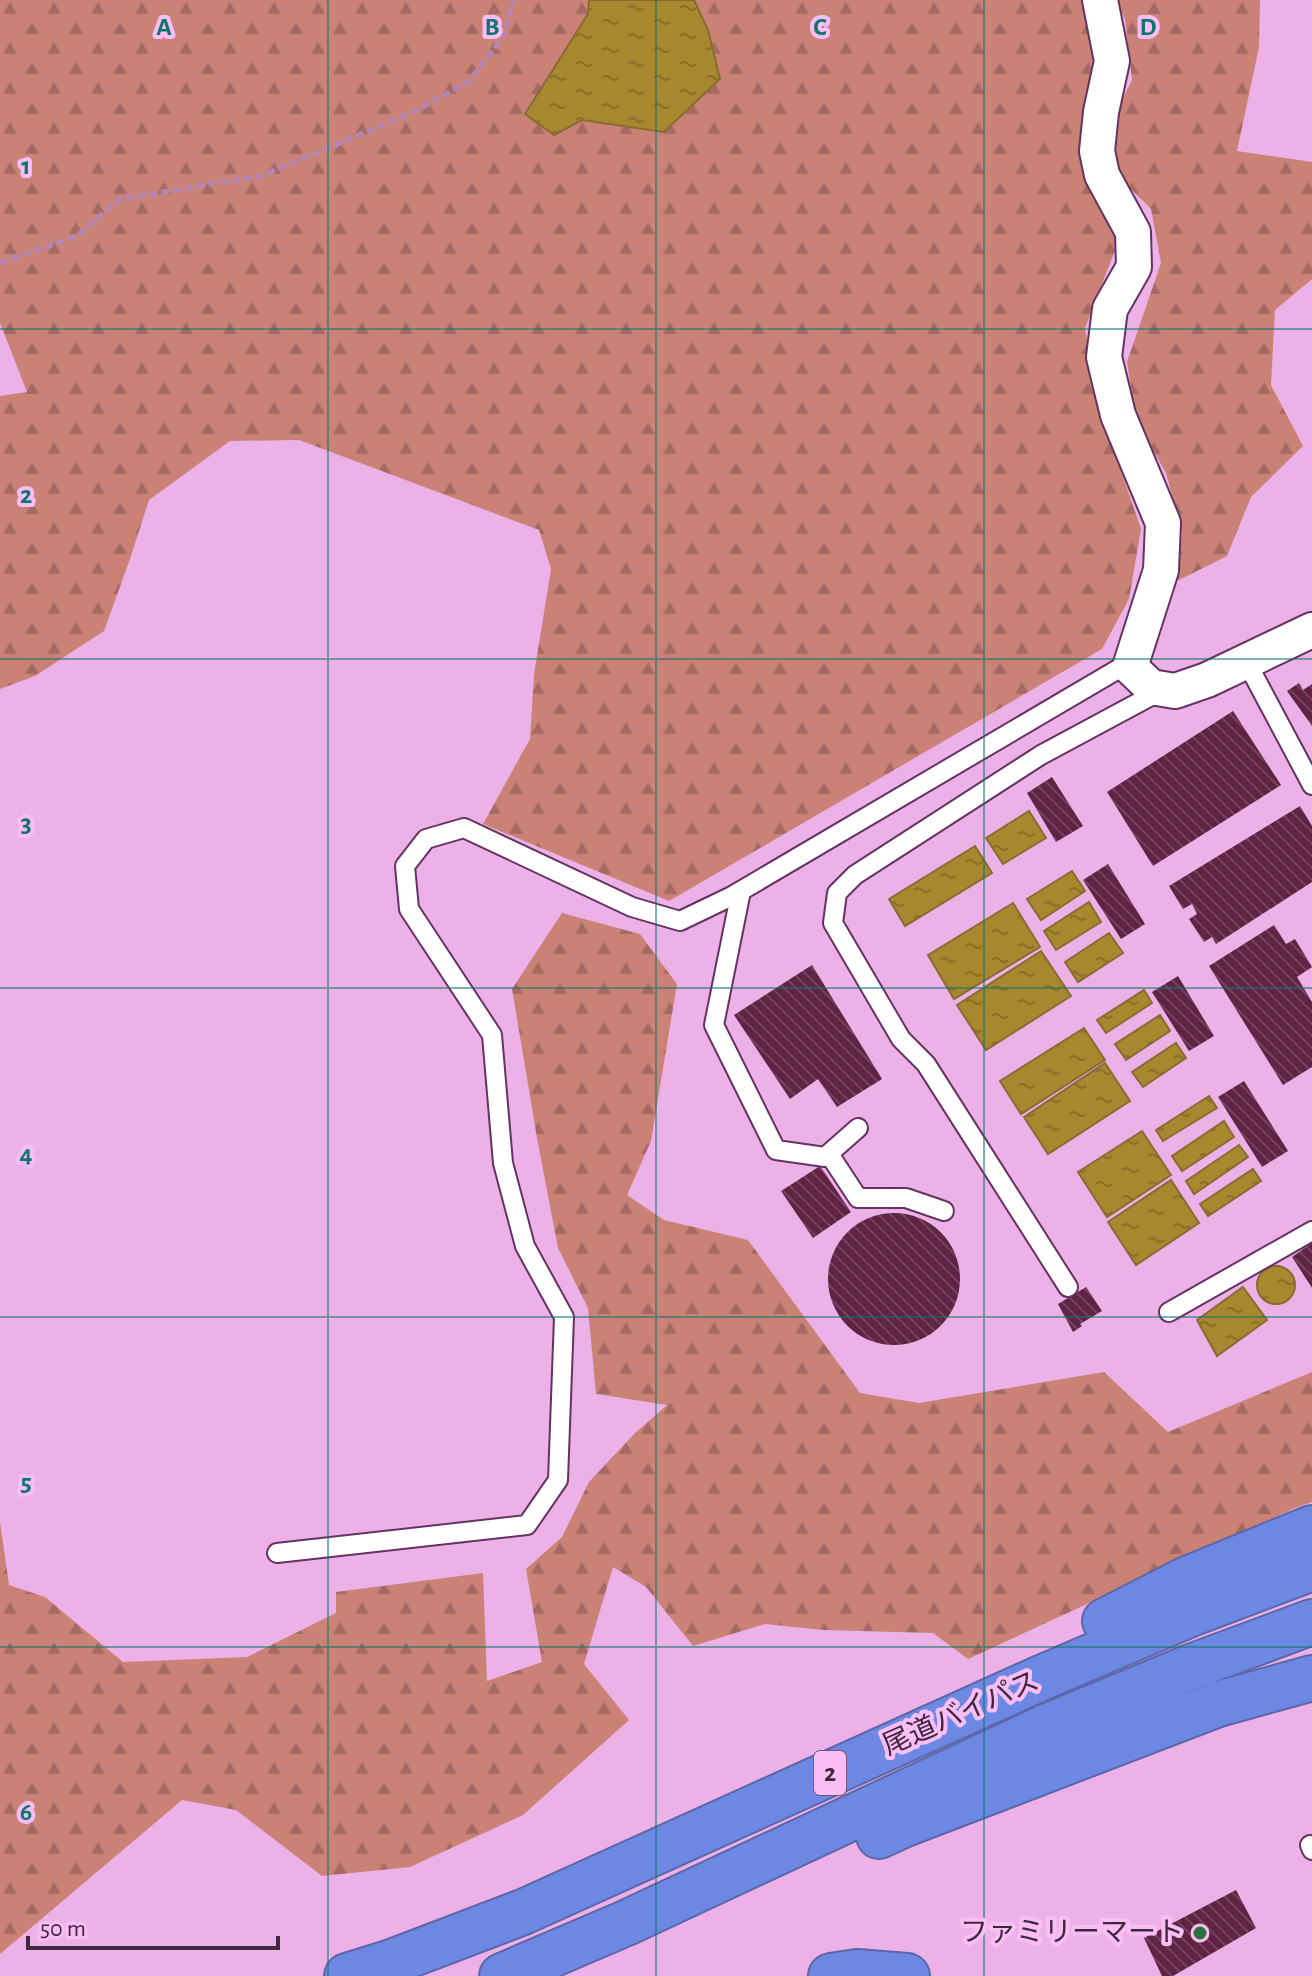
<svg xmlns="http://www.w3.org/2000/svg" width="1312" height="1976" viewBox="0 0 1312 1976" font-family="'Alegreya Sans','Noto Sans JP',sans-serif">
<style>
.forest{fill:url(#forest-firs)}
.water{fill:url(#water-ripples);stroke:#886b33;stroke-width:2}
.building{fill:url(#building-back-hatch)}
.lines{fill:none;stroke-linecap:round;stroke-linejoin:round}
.service-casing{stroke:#653262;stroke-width:22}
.minor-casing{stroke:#653262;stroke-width:38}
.motorway-casing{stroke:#5c66a9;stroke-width:48}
.path{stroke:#b686b2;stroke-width:5;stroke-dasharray:8 4;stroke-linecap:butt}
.service{stroke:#fff;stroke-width:18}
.minor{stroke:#fff;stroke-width:34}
.motorway{stroke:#6c88e2;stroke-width:44}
.grid{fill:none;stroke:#0f766e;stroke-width:2;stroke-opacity:0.55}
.poi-dot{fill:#2b713d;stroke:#fabef5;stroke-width:3}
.labels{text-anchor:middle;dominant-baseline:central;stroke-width:8;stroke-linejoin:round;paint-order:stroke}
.shield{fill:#fabef5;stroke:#775575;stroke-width:2}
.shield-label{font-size:26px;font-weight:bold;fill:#3f283e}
.street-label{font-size:28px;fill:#3f283e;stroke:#fabef5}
.poi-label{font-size:28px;fill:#3f283e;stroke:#fabef5;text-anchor:end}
.grid-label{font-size:26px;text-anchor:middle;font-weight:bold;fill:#0f766e;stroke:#fabef5;stroke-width:8;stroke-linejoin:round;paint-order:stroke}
</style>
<defs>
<pattern id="forest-firs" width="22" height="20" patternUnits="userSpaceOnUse" patternTransform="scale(2)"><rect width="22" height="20" fill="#ca8277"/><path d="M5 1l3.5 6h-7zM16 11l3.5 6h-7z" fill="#a56a63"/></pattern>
<pattern id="water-ripples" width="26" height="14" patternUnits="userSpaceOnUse" patternTransform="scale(2)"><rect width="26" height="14" fill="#a7882e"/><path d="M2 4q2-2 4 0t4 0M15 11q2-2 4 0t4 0" fill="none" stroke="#896f29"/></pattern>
<pattern id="building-back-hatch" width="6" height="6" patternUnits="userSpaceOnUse" patternTransform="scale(2)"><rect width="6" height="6" fill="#602344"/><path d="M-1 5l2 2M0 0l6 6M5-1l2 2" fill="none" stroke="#74425e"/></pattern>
</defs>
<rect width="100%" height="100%" fill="#ecb1e7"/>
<g class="forest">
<path d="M 0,0 L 589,0 L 588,14 L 525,114 L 554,135 L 582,120 L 664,131 L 708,30 L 694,0 L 1083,0 L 1094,32 L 1119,240 L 1085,328 L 1096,398 L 1141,529 L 1129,599 L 1102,649 L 669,901 L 483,824 L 530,739 L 534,675 L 551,569 L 539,530 L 299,440 L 230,441 L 149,500 L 130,559 L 104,631 L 35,676 L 0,689 L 0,396 L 27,392 L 0,323 Z"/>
<path d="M 1115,0 L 1260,0 L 1259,47 L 1237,151 L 1312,162 L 1312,279 L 1275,310 L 1271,385 L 1303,446 L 1251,497 L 1227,556 L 1177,581 L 1182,533 L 1166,473 L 1136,420 L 1127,362 L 1161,263 L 1151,209 L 1106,164 L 1106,132 L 1132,80 L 1125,19 Z"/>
<path d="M 562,913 L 640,934 L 677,984 L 651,1141 L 627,1195 L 664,1220 L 748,1240 L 860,1393 L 919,1403 L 1104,1372 L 1168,1432 L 1312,1372 L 1312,1502 L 1295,1508 L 968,1659 L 933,1633 L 823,1630 L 765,1624 L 693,1646 L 646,1587 L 613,1567 L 584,1664 L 629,1720 L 523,1815 L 410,1867 L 322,1876 L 236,1810 L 182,1800 L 0,1954 L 0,1522 L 9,1585 L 45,1597 L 123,1662 L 247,1657 L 336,1613 L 336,1592 L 483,1573 L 487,1681 L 542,1662 L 526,1569 L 562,1537 L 589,1482 L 635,1433 L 667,1405 L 596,1394 L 588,1308 L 558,1248 L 537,1138 L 512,989 Z"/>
</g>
<g class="water">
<path d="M 589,0 L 694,0 L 708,30 L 720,79 L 664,132 L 582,120 L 554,135 L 525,114 L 588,14 Z"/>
<path d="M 1029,811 L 1046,838 L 1003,864 L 986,838 Z"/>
<path d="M 975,846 L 992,873 L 905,926 L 889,899 Z"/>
<path d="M 1072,871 L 1085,891 L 1041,920 L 1027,899 Z"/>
<path d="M 1089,902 L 1101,922 L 1056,950 L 1044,931 Z"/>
<path d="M 1013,903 L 1040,947 L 954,999 L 928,955 Z"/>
<path d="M 1109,933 L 1123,953 L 1078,982 L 1065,962 Z"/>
<path d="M 1041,951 L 1071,996 L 986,1050 L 957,1005 Z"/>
<path d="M 1144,990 L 1152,1003 L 1106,1033 L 1097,1020 Z"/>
<path d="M 1160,1015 L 1170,1031 L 1126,1060 L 1115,1044 Z"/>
<path d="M 1084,1028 L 1105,1060 L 1021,1114 L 1000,1081 Z"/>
<path d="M 1176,1043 L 1186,1058 L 1143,1087 L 1132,1072 Z"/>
<path d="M 1105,1063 L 1130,1101 L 1048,1154 L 1024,1117 Z"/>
<path d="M 1209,1096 L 1217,1108 L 1163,1141 L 1156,1130 Z"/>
<path d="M 1224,1121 L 1234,1137 L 1182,1171 L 1172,1156 Z"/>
<path d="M 1142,1131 L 1171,1175 L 1107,1217 L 1078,1172 Z"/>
<path d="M 1239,1145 L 1248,1157 L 1194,1194 L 1186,1181 Z"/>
<path d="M 1253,1169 L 1261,1181 L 1208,1216 L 1200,1204 Z"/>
<path d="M 1171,1180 L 1199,1223 L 1136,1265 L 1108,1222 Z"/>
<circle cx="1276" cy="1285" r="19"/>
<path d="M 1243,1287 L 1267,1320 L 1217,1356 L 1197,1320 Z"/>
</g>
<g class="building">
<path d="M 1299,683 L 1303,690 L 1312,684 L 1312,726 L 1287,691 Z"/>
<path d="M 1233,711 L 1281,785 L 1153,866 L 1107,792 Z"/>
<path d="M 1052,777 L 1083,826 L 1056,842 L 1027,793 Z"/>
<path d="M 1300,806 L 1312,826 L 1312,882 L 1216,944 L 1212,937 L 1204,942 L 1189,919 L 1197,914 L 1192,904 L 1183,909 L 1169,886 Z"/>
<path d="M 1108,864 L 1145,924 L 1121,939 L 1083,880 Z"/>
<path d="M 1274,925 L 1286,944 L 1295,939 L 1312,967 L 1297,977 L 1312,1002 L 1312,1067 L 1283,1085 L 1209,966 Z"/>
<path d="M 812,965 L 882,1079 L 837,1107 L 818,1079 L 790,1099 L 734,1015 Z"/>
<path d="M 1178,976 L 1214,1036 L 1189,1051 L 1152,992 Z"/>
<path d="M 1244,1081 L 1288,1151 L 1262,1167 L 1218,1097 Z"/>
<path d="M 820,1166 L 851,1212 L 813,1238 L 781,1191 Z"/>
<circle cx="894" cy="1279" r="66"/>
<path d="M 1312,1243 L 1312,1288 L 1292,1257 Z"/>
<path d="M 1086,1287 L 1102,1311 L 1080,1324 L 1082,1326 L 1073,1332 L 1058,1304 Z"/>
<path d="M 1236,1890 L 1256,1928 L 1173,1976 L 1162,1976 L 1144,1938 Z"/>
</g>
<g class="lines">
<defs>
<g id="service">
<path d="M 1246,661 L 1312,785"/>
<path d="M 741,891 L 714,1025 L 776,1150 L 825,1157 L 858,1128"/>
<path d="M 829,1154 L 858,1198 L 906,1198 L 944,1211"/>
<path d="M 1068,1287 L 926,1064 L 901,1039 L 833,923 L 837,893 L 855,875 L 1041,755 L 1162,690"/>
<path d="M 1169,1312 L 1312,1231"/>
<path d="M 277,1553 L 527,1525 L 558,1480 L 564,1317 L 525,1246 L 503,1163 L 492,1035 L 409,909 L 405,866 L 426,839 L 464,828 L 632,907 L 680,921 L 732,896 L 1120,668 L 1130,667"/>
<path d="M 1310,1845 L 1312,1850"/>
</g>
<path id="minor" d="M 1100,0 L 1112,61 L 1101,112 L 1097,151 L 1102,175 L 1133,232 L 1134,267 L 1110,309 L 1104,357 L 1118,415 L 1163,523 L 1161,570 L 1130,667 L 1151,687 L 1175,691 L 1207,680 L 1312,630"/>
<g id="motorway">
<path d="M 1105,1621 L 1185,1580 L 1312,1528"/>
<path d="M 879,1836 L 905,1824 L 1218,1704 L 1312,1678"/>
<path d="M 347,1976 L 389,1963 L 523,1912 L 1041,1678 L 1193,1613 L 1312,1568"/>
<path d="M 502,1976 L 626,1923 L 1048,1726 L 1188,1668 L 1312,1622"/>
<path d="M 831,1976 L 857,1972 L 907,1976"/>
</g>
</defs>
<use href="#service" class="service-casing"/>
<use href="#minor" class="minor-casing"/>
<use href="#motorway" class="motorway-casing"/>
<path class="path" d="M 0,263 L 77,236 L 120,199 L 261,176 L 416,111 L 469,81 L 504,36 L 513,0"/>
<use href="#service" class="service"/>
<use href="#minor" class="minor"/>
<use href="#motorway" class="motorway"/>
</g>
<path class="grid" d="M 328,0 L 328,1976M 656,0 L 656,1976M 984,0 L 984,1976M 0,329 L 1312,329M 0,659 L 1312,659M 0,988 L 1312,988M 0,1317 L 1312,1317M 0,1647 L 1312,1647"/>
<circle class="poi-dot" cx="1200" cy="1933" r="8"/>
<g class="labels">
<rect class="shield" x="814" y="1751" width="32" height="44" rx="6"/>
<g class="shield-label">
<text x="830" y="1773">2</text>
</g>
<g class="street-label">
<text transform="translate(961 1714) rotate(-24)">尾道バイパス</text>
</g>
<g class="poi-label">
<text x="1184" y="1933">ファミリーマート</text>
</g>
</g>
<g class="grid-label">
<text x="164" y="35">A</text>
<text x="492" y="35">B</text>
<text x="820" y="35">C</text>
<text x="1148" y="35">D</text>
<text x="26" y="174">1</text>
<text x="26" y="503">2</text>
<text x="26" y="832">3</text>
<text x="26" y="1162">4</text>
<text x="26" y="1491">5</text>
<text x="26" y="1820">6</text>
</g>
<path d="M28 1936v12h250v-12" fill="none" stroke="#3f283e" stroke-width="4"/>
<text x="40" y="1936" font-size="24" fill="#3f283e" stroke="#fabef5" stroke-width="6" paint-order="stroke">50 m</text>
</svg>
